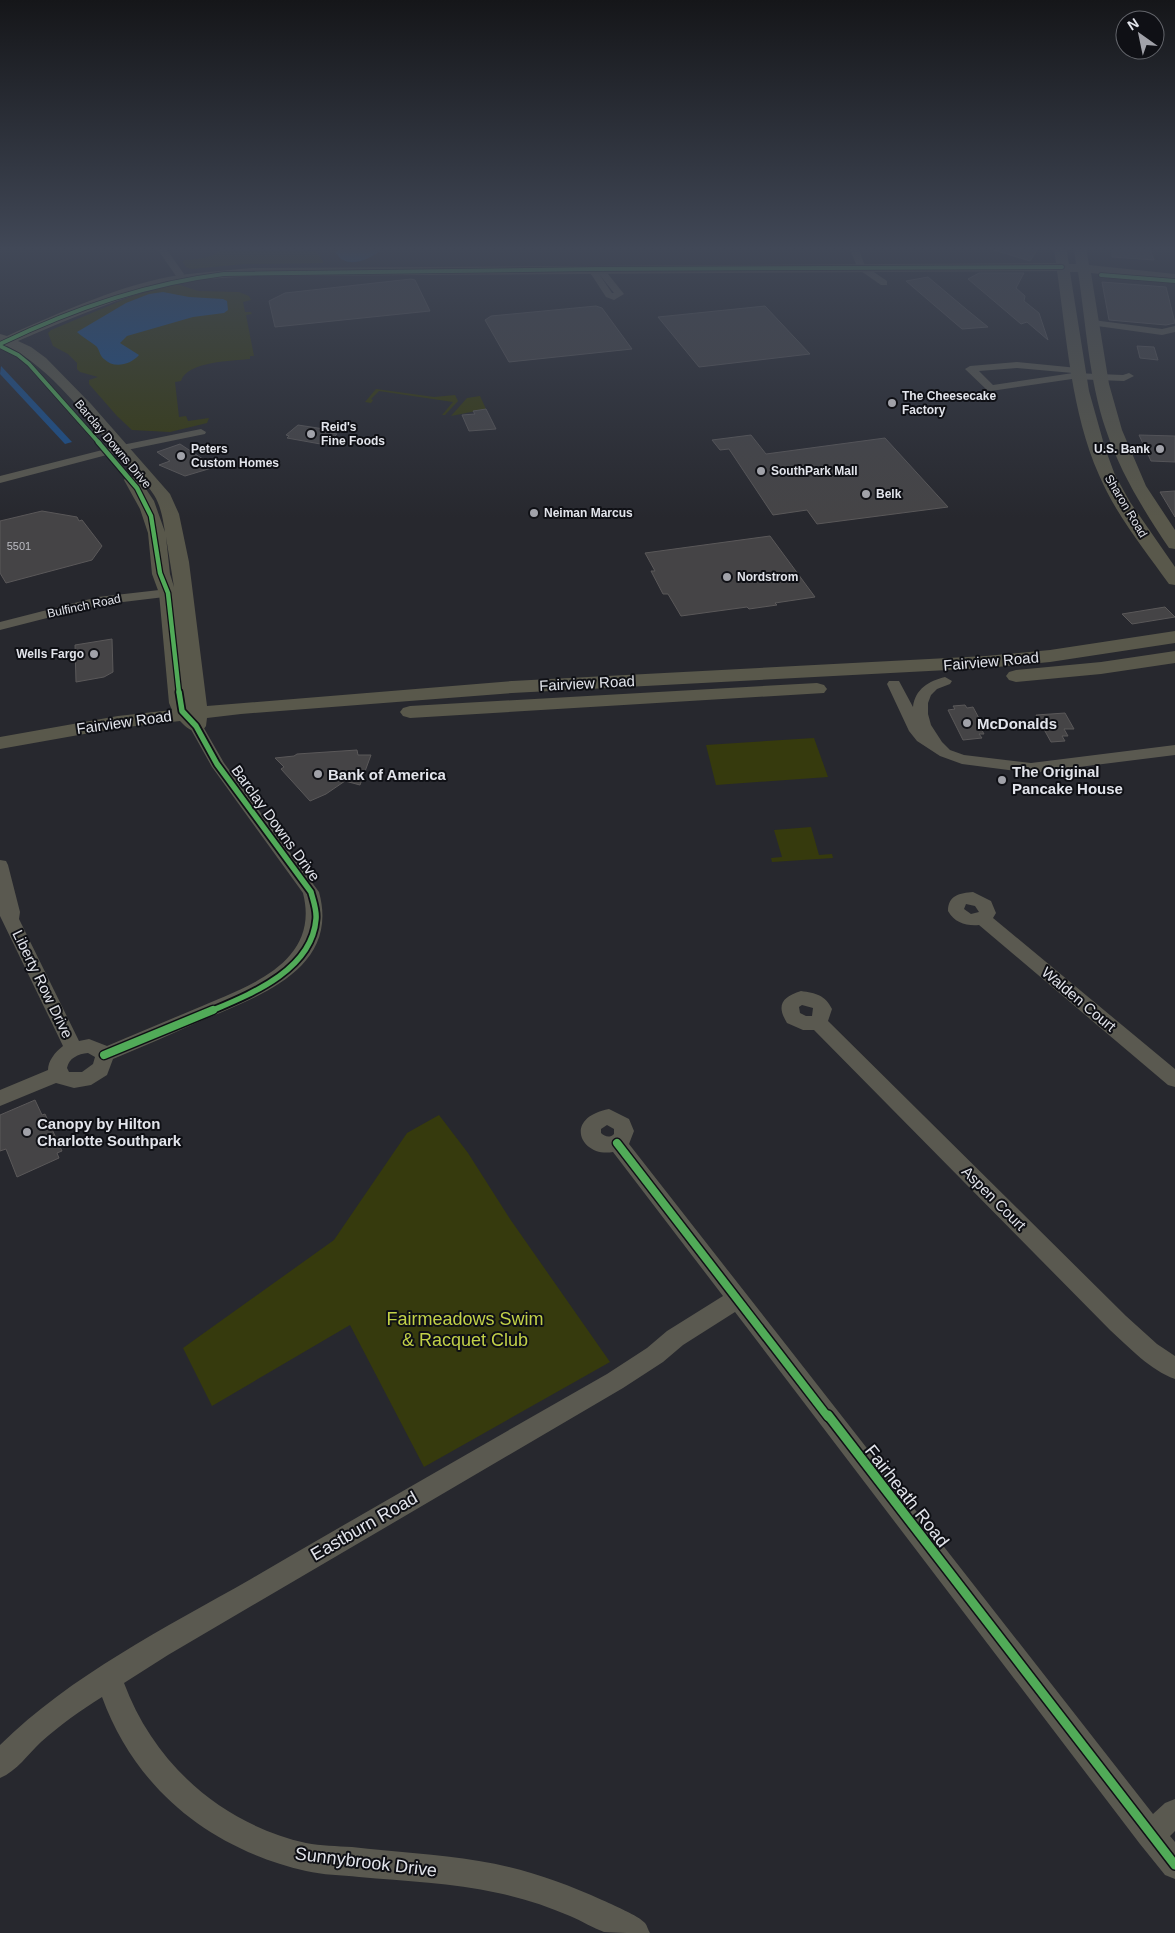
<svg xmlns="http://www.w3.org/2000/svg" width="1175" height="1933" viewBox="0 0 1175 1933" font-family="Arial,sans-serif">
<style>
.green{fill:#363a0d}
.water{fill:#184f8e}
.building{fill:#454446;stroke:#5a5859}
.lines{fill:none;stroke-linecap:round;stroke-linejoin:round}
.street{fill:#5a5950;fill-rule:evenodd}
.secondary{fill:#59584b;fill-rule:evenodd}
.cycleway-far4-casing{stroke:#0f1015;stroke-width:5.5}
.cycleway-far3-casing{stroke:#0f1015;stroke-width:7}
.cycleway-far2-casing{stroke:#0f1015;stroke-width:9}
.cycleway-far1-casing{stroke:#0f1015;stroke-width:11}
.cycleway-casing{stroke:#0f1015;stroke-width:12}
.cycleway-far4{stroke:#51ab58;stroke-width:4}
.cycleway-far3{stroke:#51ab58;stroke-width:4.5}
.cycleway-far2{stroke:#51ab58;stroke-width:5.5}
.cycleway-far1{stroke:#51ab58;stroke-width:8}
.cycleway{stroke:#51ab58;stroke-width:9}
.poi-dot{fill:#a1a2a9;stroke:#0f1015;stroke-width:2}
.labels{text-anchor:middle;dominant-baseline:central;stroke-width:4;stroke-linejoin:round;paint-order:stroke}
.far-number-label{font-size:11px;fill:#bbbcc2}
.far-poi-label{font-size:12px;font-weight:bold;fill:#e2e4eb;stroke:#0f1015;text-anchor:start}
.far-street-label{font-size:12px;fill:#e2e4eb;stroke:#0f1015}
.street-label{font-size:15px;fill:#e2e4eb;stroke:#0f1015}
.poi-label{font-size:15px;font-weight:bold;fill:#e2e4eb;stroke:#0f1015;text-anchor:start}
.near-park-label{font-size:18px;fill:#c2d148;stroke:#0f1015}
.near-street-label{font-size:18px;fill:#e2e4eb;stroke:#0f1015}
</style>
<rect width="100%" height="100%" fill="#27282e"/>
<g class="green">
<path d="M 222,247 L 306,247 L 309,252 L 316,251 L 324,263 L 245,264 L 191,269 L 186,267 L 182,261 C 193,258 216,260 222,247 Z"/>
<path d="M 177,284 L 198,291 L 239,292 L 249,296 L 251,300 L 243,302 L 245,312 L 251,312 L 252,314 L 246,315 L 254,356 L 250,356 L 250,359 C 233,361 187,361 181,381 L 175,382 L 179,417 L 186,416 L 188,421 L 209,418 L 207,423 L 170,432 L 132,430 L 117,416 L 89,384 L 89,380 L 98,377 L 80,372 L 77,369 L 77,363 L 68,354 L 53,346 L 48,333 L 51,330 L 130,297 Z"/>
<path d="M 376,389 L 434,397 L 455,395 L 458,401 L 445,415 L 442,415 L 453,402 L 379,391 L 371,399 L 373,400 L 371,403 L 365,402 Z"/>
<path d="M 480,396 L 486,409 L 451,416 L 467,398 Z"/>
<path d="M 814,738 L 828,777 L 716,785 L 706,745 Z"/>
<path d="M 811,827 L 819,855 L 832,854 L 833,858 L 772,862 L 771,858 L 782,857 L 774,830 Z"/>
<path d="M 439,1115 L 468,1153 L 510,1219 L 610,1362 L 424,1467 L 350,1325 L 212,1406 L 183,1348 L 334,1240 L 407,1133 Z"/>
</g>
<g class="water">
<path d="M 340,247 L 384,247 C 372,259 347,271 336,253 Z"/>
<path d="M 163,292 L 189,297 L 223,299 L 227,301 L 228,310 L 224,313 L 193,317 L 127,336 L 120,343 L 139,355 C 130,365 114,369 104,359 C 99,355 100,350 96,346 C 90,341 82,337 77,332 L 126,303 L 149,294 Z"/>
<path d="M 1,366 L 72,442 L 65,444 L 0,374 Z"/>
</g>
<g class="building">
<path d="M 995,247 L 1039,247 L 1030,261 L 994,250 Z"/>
<path d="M 1112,247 L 1149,247 L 1154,260 L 1112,257 Z"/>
<path d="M 979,273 L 1024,273 L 1016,288 L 1025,296 L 1024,301 L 1039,313 L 1048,340 L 1027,322 L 1021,324 L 968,279 Z"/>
<path d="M 928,277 L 966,309 L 988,327 L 962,329 L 906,281 Z"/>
<path d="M 411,279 L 415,280 L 430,311 L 275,327 L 269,301 L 285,293 Z"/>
<path d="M 1102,282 L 1166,287 L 1175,323 L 1166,325 L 1109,320 Z"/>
<path d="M 596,306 L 602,308 L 632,349 L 509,362 L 485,320 L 491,316 Z"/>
<path d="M 765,306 L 810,354 L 699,367 L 658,317 Z"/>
<path d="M 1137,346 L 1154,347 L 1158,360 L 1140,358 Z"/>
<path d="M 486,409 L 496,429 L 469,431 L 462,415 L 475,414 L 473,411 Z"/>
<path d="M 298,425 L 324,429 L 321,431 L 337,434 L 326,445 L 287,438 L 289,436 L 286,435 Z"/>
<path d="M 751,435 L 766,454 L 885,438 L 948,507 L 817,524 L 807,510 L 773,515 L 729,449 L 720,450 L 712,440 Z"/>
<path d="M 1139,435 L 1175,436 L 1175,462 L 1151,461 Z"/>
<path d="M 180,444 L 215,467 L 185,476 L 159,465 L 170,461 L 157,452 Z"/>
<path d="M 1175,491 L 1175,517 L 1160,492 Z"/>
<path d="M 42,511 L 77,517 L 79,521 L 82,520 L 102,546 L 92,560 L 6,583 L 0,573 L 0,521 Z"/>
<path d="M 770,536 L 815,597 L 775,603 L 777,605 L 749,609 L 747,607 L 681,616 L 668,594 L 663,594 L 651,571 L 655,571 L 645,553 Z"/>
<path d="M 1165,607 L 1175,617 L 1132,624 L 1122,614 Z"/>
<path d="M 112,639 L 113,672 L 104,677 L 76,682 L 75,645 Z"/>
<path d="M 965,705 L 967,708 L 973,707 L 981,722 L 978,723 L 984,734 L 979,734 L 982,738 L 963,740 L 948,710 L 955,709 L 953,706 Z"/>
<path d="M 1065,713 L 1074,729 L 1064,729 L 1068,736 L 1062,736 L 1065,741 L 1051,742 L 1036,715 Z"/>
<path d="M 357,750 L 358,755 L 371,755 L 360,785 L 345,781 L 326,794 L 310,801 L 281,769 L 284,767 L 275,758 L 294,756 L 297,754 Z"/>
<path d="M 35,1100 L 42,1115 L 45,1114 L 62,1151 L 57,1153 L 59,1158 L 17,1177 L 6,1149 L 0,1151 L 0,1115 Z"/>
</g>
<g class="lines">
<g class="street">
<path d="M 156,247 L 165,247 L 184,274 L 182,276 L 176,276 Z"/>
<path d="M 849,247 L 858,247 L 865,266 L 887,281 L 887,285 L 881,285 L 858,269 Z"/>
<path d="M 596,266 L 604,269 L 624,294 L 614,300 L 606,297 L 589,271 ZM 599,274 L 614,293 L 612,293 Z"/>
<path d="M 1093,320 L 1162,329 L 1175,326 L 1175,332 L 1162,335 L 1090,325 L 1088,323 Z"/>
<path d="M 1017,362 L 1078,368 L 1079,370 L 1074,373 L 1123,375 L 1129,373 L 1134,376 L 1124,381 L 1072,379 L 991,391 L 987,390 L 965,369 L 970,366 ZM 1017,368 L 1073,373 L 993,385 L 979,371 Z"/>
<path d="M 201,429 L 206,432 L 205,434 L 122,451 L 0,483 L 0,476 L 122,445 Z"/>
<path d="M 168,589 L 174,593 L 173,596 L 98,605 L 0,630 L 0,622 L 98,597 Z"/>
<path d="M 945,677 L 952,681 L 950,684 L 937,689 L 931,695 L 928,703 L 928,714 L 931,725 L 942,742 L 950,750 L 964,755 L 1031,763 L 1175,745 L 1175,755 L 1031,773 L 962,764 L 940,756 L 917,741 L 909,731 L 887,684 L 889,681 L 899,681 L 913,707 C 915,689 929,681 945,677 Z"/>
<path d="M 196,722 L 201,723 L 224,763 L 319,892 C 340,968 260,996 205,1019 C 174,1033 144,1046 113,1059 L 107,1075 L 91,1085 L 74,1088 L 56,1083 L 0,1106 L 0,1090 L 48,1070 C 48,1061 55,1052 63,1046 L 0,916 L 0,860 L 6,861 L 8,865 L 20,912 L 19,919 L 79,1041 L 89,1039 L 107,1046 C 136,1034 166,1021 195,1009 C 246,987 321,964 303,893 L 212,767 L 189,726 L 191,723 ZM 88,1053 L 95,1057 L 93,1064 L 82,1072 L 69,1072 L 67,1068 C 69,1058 78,1054 88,1053 Z"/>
<path d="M 973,892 L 991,901 L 996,913 L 993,918 L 1175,1069 L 1175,1087 L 1168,1085 L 979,925 C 966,926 955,923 948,911 C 948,895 960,893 973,892 ZM 966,904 L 975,906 L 979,912 L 971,914 L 964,909 Z"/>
<path d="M 801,991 C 816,993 825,995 832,1009 L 828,1021 L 1126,1316 L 1157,1344 L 1175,1356 L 1175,1379 C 1150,1370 1130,1348 1110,1330 L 814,1030 L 803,1030 L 787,1023 C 776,1005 782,997 801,991 ZM 802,1005 L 813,1008 L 812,1016 L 806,1016 L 800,1013 L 799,1007 Z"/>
<path d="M 609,1109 L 629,1119 L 634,1131 L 629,1144 L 1153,1814 L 1165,1803 L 1175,1799 L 1175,1831 L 1170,1836 L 1175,1842 L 1175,1879 L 1165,1875 L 1140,1844 L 735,1312 L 683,1345 L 663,1362 L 623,1388 L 168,1655 L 124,1683 C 154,1764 222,1824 306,1843 C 321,1846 337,1846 352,1847 C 394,1852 437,1854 479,1861 C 522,1868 562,1882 602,1900 C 611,1904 639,1916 645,1923 C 647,1925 648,1930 650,1933 C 638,1933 615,1933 604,1932 C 593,1928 582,1921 570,1916 C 547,1906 523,1898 498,1893 C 452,1883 405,1881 359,1877 C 341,1875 323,1875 306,1871 C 211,1849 136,1790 102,1697 C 81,1710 60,1725 41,1742 C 28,1754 17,1771 0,1778 L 0,1745 C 71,1675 165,1628 251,1579 C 369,1510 488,1442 607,1374 L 647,1348 L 667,1331 L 723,1296 L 613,1152 C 581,1158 562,1118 609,1109 ZM 607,1125 L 614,1129 L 614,1134 C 610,1138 605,1137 601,1133 L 601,1129 Z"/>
</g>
<g class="secondary">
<path d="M 1054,247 L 1066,247 L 1069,264 L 1076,264 L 1074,247 L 1086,247 L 1089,265 L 1175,274 L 1175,282 L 1091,273 L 1109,384 L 1122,430 L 1146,486 L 1175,530 L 1175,549 L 1169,548 C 1144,511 1120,472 1106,430 C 1089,380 1086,324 1078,272 L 1070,272 L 1089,391 L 1105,448 L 1115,475 L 1130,502 L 1175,567 L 1175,585 L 1169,584 C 1144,549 1116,515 1099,475 C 1071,411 1067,339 1057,271 L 253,276 C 228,278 201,278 177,283 C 122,296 69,319 18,341 L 31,347 L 46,358 L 91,404 L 170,494 L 179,514 L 189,562 L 207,706 L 512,681 L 986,656 L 1050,650 L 1175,631 L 1175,643 L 1050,662 L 986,668 L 512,693 L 241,714 L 207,718 L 206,726 L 203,730 C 192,733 188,729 180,721 L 118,728 L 0,749 L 0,737 L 118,716 L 172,710 L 169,703 L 159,593 L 152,574 L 148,533 L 140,509 L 124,480 L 126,477 L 138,477 L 154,501 L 165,532 C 163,520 161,506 154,495 C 146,482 132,470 121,457 C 90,421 50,367 7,346 L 0,348 L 0,334 L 7,336 C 59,313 124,283 180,275 C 204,272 229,270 253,268 L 1056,263 ZM 166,537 L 174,587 L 170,574 Z"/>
<path d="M 1175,651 L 1175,663 L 1101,674 L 1016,682 L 1009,680 L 1006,676 L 1009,672 L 1016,670 L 1101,662 Z"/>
<path d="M 817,683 L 824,685 L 827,689 L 824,693 L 410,718 L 403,716 L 400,712 L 403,708 L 410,706 Z"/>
</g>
<defs>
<g id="cycleway-far4">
<path d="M 1101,275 L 1175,281"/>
<path d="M 0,344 C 72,309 144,284 224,274 L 596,269 L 1062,267"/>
<path d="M 0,346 L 18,355 L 29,364 L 100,444"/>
</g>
<path id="cycleway-far3" d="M 98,442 L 137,488 L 151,516 L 160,573 L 168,593 L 179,693"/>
<path id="cycleway-far2" d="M 179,692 L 182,711 L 196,726 L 217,764 L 311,892 C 313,900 317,910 316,919 C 312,970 251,994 211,1011"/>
<g id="cycleway-far1">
<path d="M 104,1055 L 213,1010"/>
<path d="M 617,1143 L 828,1417"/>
</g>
<path id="cycleway" d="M 828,1415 L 1175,1865"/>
</defs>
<use href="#cycleway-far4" class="cycleway-far4-casing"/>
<use href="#cycleway-far3" class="cycleway-far3-casing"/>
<use href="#cycleway-far2" class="cycleway-far2-casing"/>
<use href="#cycleway-far1" class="cycleway-far1-casing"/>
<use href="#cycleway" class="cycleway-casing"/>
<use href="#cycleway-far4" class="cycleway-far4"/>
<use href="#cycleway-far3" class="cycleway-far3"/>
<use href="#cycleway-far2" class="cycleway-far2"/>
<use href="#cycleway-far1" class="cycleway-far1"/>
<use href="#cycleway" class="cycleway"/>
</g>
<linearGradient id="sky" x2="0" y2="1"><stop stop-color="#151619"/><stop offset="0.48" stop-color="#414857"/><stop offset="1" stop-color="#414857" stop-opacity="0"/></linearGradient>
<rect width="1175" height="518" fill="url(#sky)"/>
<g class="poi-dot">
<circle cx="892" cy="403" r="5"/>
<circle cx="311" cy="434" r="5"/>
<circle cx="1160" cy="449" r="5"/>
<circle cx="181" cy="456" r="5"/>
<circle cx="761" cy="471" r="5"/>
<circle cx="866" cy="494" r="5"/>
<circle cx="534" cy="513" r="5"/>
<circle cx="727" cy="577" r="5"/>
<circle cx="94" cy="654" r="5"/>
<circle cx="967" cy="723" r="5"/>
<circle cx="318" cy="774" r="5"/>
<circle cx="1002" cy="780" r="5"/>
<circle cx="27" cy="1132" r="5"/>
</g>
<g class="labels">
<g class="far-number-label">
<text x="19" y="546">5501</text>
</g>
<g class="far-poi-label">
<text x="902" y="396">The Cheesecake<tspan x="902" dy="14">Factory</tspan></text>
<text x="321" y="427">Reid's<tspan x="321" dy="14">Fine Foods</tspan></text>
<text x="191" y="449">Peters<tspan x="191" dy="14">Custom Homes</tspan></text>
<text x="1150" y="449" text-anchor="end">U.S. Bank</text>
<text x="771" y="471">SouthPark Mall</text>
<text x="876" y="494">Belk</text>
<text x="544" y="513">Neiman Marcus</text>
<text x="737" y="577">Nordstrom</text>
<text x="84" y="654" text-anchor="end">Wells Fargo</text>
</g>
<g class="far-street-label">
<text transform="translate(113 444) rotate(50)">Barclay Downs Drive</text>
<text transform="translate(1126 506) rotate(59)">Sharon Road</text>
<text transform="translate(84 606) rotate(-12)">Bulfinch Road</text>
</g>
<g class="street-label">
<text transform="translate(991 661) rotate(-5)">Fairview Road</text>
<text transform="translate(587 683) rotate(-3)">Fairview Road</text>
<text transform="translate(124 722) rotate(-8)">Fairview Road</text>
<text transform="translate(276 823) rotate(54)">Barclay Downs Drive</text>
<text transform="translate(43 984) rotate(64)">Liberty Row Drive</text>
<text transform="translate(1079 999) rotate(40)">Walden Court</text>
<text transform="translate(994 1198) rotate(45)">Aspen Court</text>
</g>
<g class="poi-label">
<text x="977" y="723">McDonalds</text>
<text x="1012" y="771">The Original<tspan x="1012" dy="17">Pancake House</tspan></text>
<text x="328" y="774">Bank of America</text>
<text x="37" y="1123">Canopy by Hilton<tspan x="37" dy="17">Charlotte Southpark</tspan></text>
</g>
<g class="near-park-label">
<text x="465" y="1319">Fairmeadows Swim<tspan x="465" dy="21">&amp; Racquet Club</tspan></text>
</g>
<g class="near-street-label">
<text transform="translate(907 1496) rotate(52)">Fairheath Road</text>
<text transform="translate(364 1526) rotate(-30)">Eastburn Road</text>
<text transform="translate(366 1862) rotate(7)">Sunnybrook Drive</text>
</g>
</g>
<g transform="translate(1140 35) rotate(327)"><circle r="24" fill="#0f1015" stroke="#63656b"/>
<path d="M0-4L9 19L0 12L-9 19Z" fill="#a1a2a9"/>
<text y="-8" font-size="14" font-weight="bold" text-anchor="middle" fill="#e2e4eb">N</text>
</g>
</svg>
